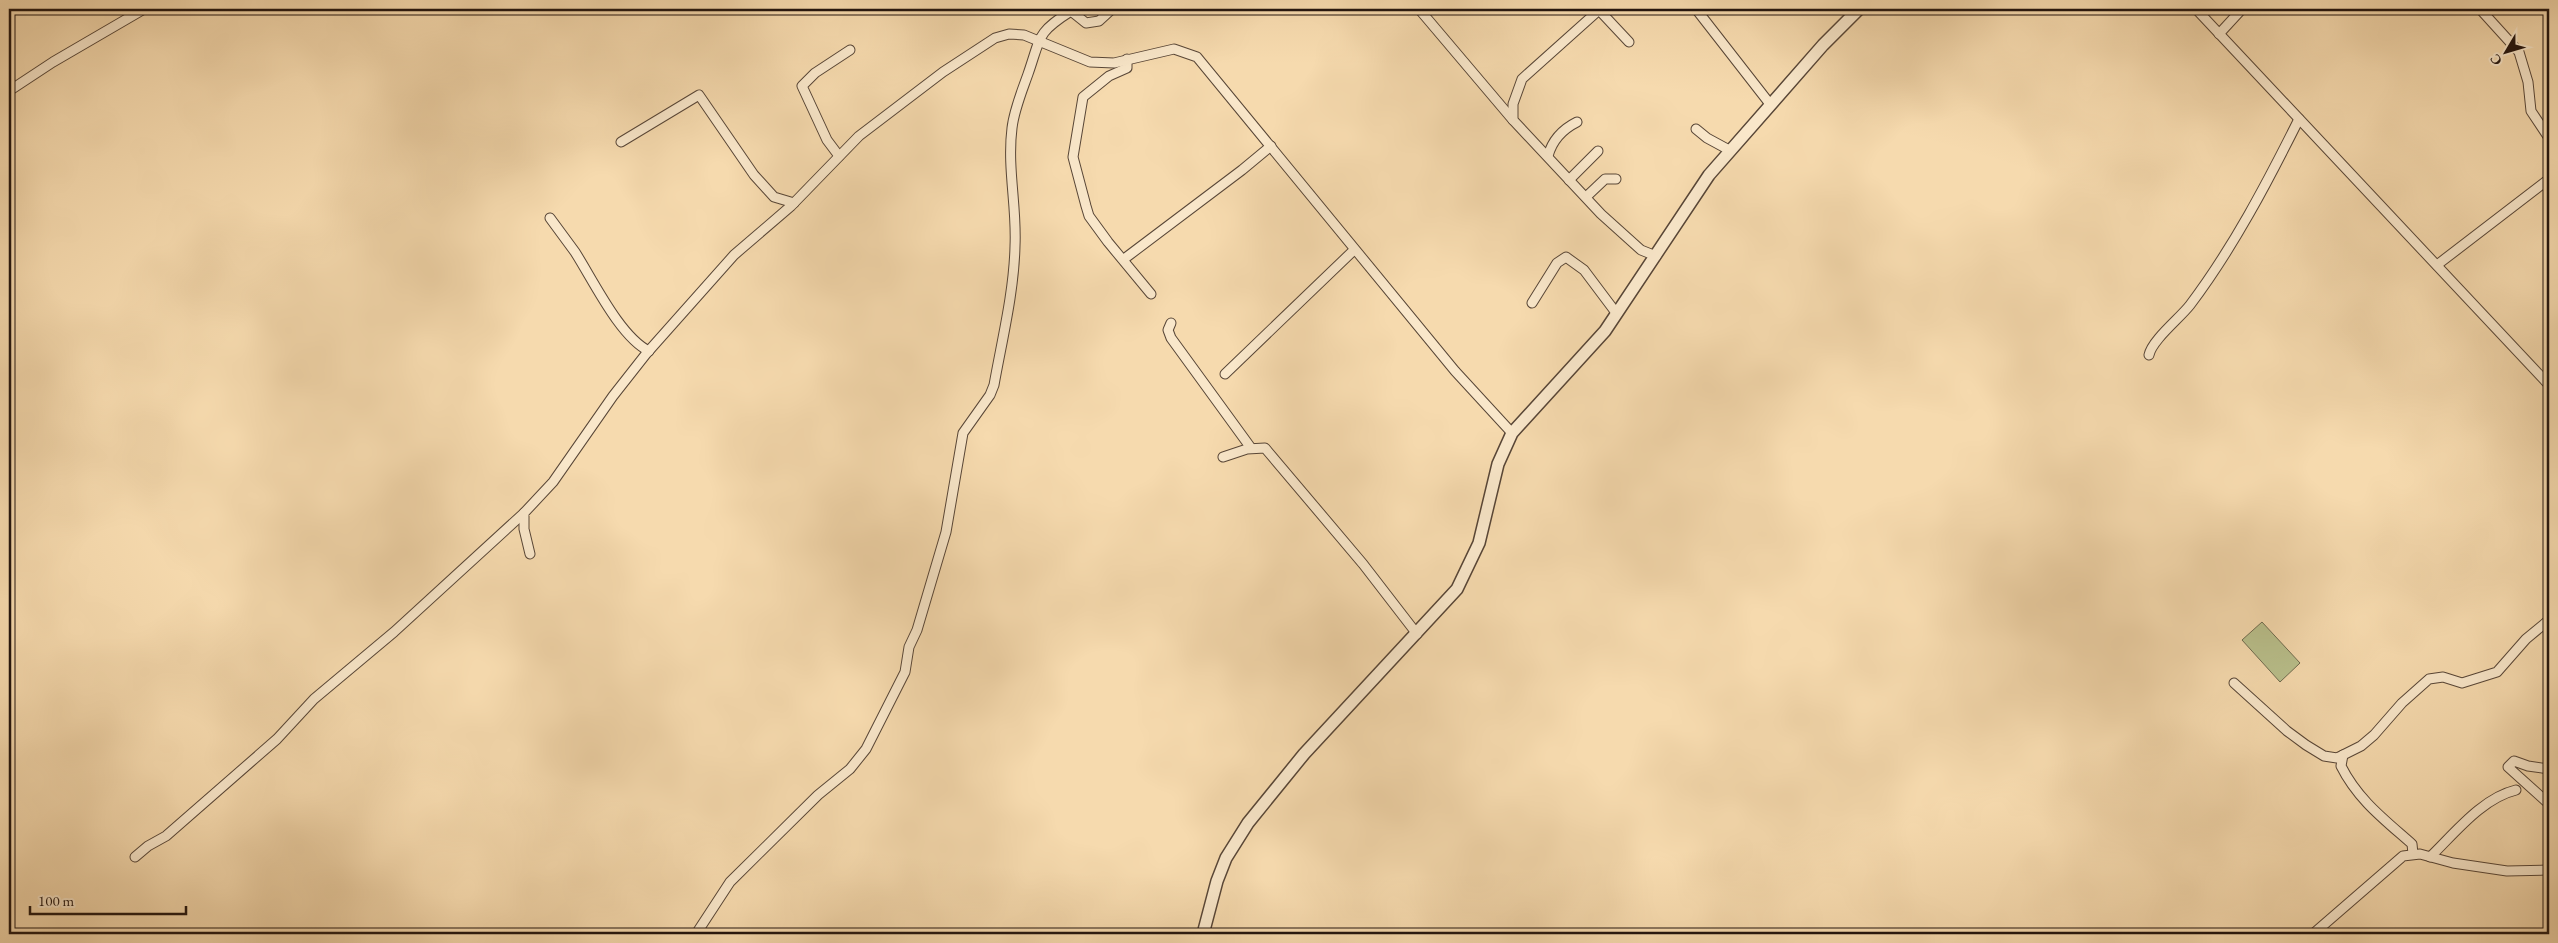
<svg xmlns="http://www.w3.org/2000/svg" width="2558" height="943" viewBox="0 0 2558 943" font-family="'EB Garamond',serif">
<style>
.green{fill:#b9c08c;stroke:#6e6a4e}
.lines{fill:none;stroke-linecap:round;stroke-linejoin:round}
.minor-casing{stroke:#584637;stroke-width:11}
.tertiary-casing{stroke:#584637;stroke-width:14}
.minor{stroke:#f9e7ca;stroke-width:9}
.tertiary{stroke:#f9e7ca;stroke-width:11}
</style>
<rect width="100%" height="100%" fill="#f6daae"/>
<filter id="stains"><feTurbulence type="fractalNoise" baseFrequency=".004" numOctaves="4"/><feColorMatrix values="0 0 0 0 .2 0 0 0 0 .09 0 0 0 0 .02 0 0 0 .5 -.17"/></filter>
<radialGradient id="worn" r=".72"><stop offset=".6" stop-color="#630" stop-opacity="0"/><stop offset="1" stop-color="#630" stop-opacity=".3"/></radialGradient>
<path class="green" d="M 2262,622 L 2300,663 L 2280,682 L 2242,640 Z"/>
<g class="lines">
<defs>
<g id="minor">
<path d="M 1419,9 L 1513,120"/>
<path d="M 1696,9 L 1770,104"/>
<path d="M 2196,9 L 2549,385"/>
<path d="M 2480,9 L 2519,52 L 2528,82 L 2531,111 L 2549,138"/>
<path d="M 2219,34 L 2242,9"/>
<path d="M 1629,42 L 1599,10 L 1522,79 L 1513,104 L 1513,120 L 1601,214 L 1641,250 L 1656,256"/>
<path d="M 1127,59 L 1127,68 L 1109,76 L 1083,97 L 1073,157 L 1086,206 L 1089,216 L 1108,242 L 1151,294"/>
<path d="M 9,91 L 53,62 L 144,9"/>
<path d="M 1696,129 L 1707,138 L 1731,151"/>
<path d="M 621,142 L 699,95 L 754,175 L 774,197 L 794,203"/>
<path d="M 839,156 L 827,140 L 802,86 L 815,73 L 850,50"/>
<path d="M 1548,156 C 1552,141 1563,129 1577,122"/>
<path d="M 1569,180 L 1598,151"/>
<path d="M 1586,197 L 1605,179 L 1616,179"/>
<path d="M 550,218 C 558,229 567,241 575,252 C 593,280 620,337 649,351"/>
<path d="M 1124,259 L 1242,170 L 1271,146"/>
<path d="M 2437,265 L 2549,179"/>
<path d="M 1532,303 L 1557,263 L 1566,257 L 1584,270 L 1617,314"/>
<path d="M 1171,323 L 1168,330 L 1171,338 L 1251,448"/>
<path d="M 2149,355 C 2152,340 2180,318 2190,305 C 2233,248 2267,183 2299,119"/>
<path d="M 1225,374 L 1354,250"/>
<path d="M 1223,457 L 1247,449 L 1265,448 L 1363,564 L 1417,634"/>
<path d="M 530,554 L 524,529 L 524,513 L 553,482 L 613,396 L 646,354 L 734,255 L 791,206 L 859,136 L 943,72 L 995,38 L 1009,34 L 1024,35 L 1090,62 L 1114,63 L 1174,49 L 1197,57 L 1455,371 L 1512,433"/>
<path d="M 2234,683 L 2287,731 L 2306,745 L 2324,756 L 2337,758 L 2361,746 L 2374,735 L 2402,703 L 2429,679 L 2443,677 L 2462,683 L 2497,672 L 2526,639 L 2549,620"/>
<path d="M 2343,755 L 2341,766 C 2358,800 2385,820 2412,844 L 2413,854"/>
<path d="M 2549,769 L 2528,766 L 2514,761 L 2508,767 L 2549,804"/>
<path d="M 135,857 L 148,846 L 166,836 L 277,739 L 314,699 L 394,632 L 524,513"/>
<path d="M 2430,857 C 2454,834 2482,798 2516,790"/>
<path d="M 696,934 L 730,882 L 818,795 L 850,769 L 866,749 L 905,672 L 909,647 L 917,630 L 946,532 L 963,433 L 990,395 L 994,385 C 1002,340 1014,292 1015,246 C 1017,207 1007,168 1012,128 C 1014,110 1022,91 1028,74 C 1041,37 1036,33 1071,11 L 1086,23 L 1099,21 L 1112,9"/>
<path d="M 2313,934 L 2403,856 L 2420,854 L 2453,863 L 2507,871 L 2549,870"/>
</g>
<path id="tertiary" d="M 1203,934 L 1217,881 L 1226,858 L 1248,823 L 1304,754 L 1457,589 L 1479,543 L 1498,464 L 1512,433 L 1605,331 L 1709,175 L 1823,45 L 1859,9"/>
</defs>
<use href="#minor" class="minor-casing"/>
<use href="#tertiary" class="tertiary-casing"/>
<use href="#minor" class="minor"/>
<use href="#tertiary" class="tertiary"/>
</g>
<rect width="2558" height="943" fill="none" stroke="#f6daae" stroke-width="30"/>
<rect x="10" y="10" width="2538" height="923" fill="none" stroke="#23150f" stroke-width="2.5"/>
<rect x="15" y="15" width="2528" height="913" fill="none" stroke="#23150f"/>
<g transform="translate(2506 52) rotate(232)" stroke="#f9e7ca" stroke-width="4" paint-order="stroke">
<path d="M0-4L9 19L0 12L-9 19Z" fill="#23150f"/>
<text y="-8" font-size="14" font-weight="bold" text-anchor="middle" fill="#23150f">С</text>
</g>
<path d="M30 906v8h156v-8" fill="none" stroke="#23150f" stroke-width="2.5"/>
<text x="38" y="906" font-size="15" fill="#23150f" stroke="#f9e7ca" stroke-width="4" paint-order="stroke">100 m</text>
<rect width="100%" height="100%" filter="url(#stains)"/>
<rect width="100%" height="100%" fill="url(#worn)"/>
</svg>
